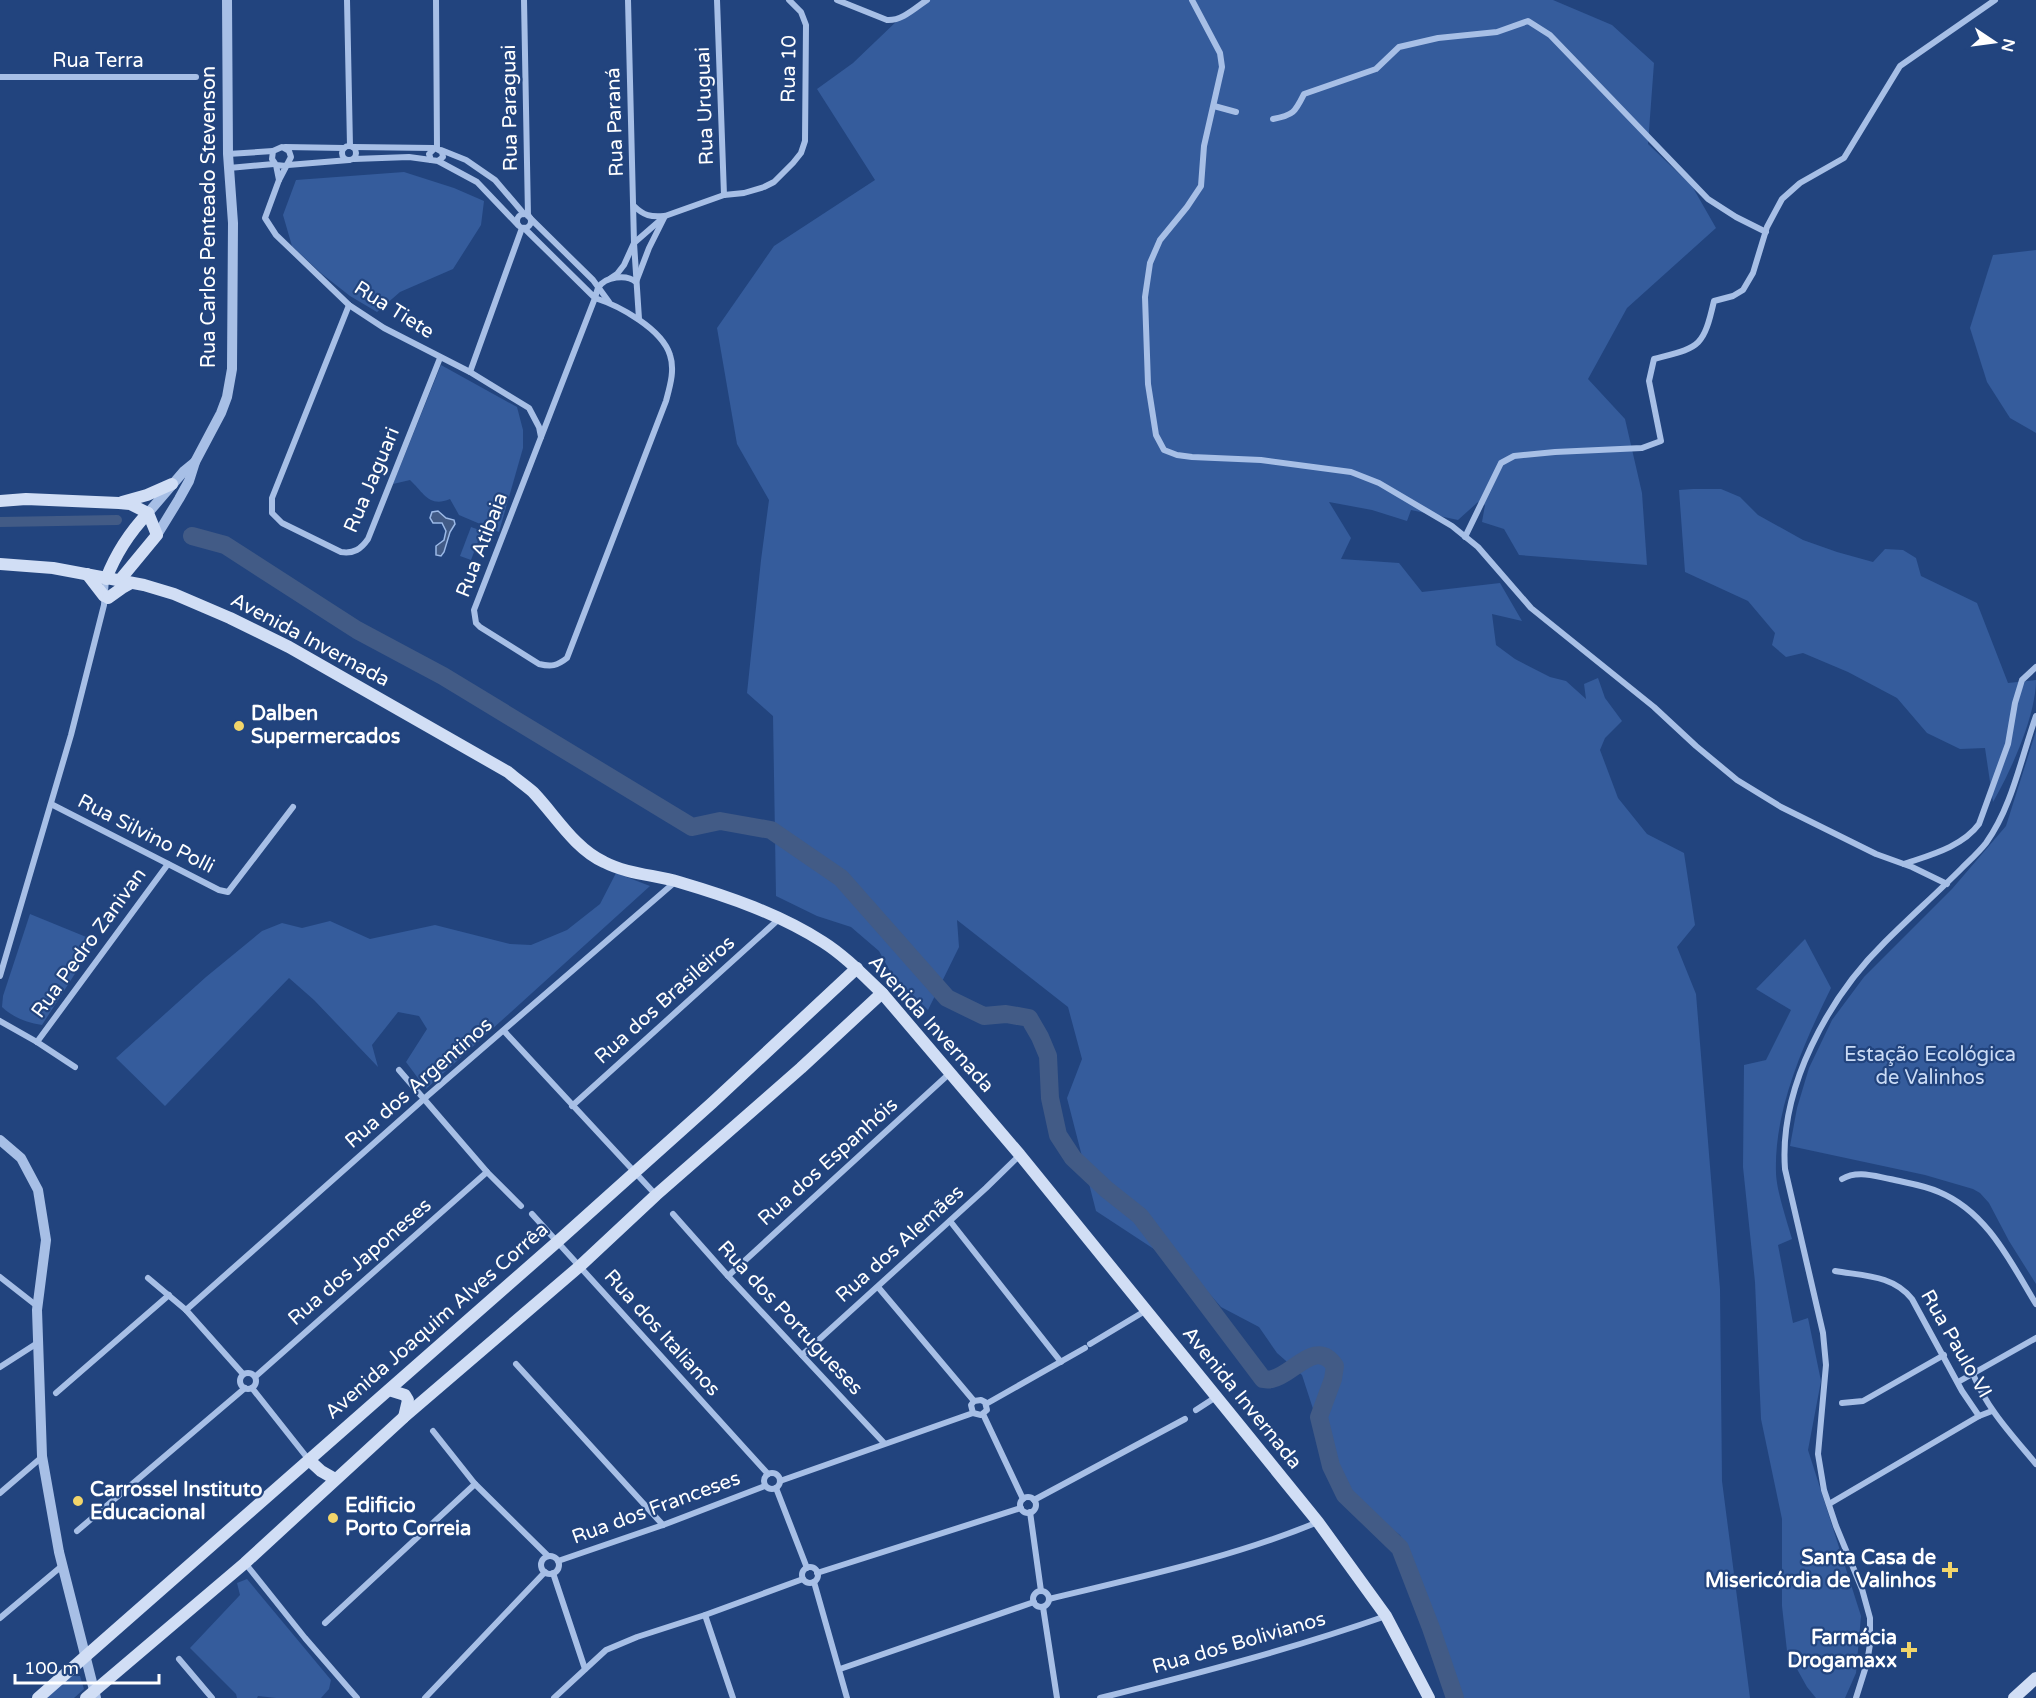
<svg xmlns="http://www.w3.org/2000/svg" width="2036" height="1698" viewBox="0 0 2036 1698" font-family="'Varela Round',sans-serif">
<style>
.green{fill:#355c9c}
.water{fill:#425b86;stroke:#9bb9e7;stroke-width:1.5}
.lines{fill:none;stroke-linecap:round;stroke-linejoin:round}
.canal{stroke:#425b86;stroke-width:10}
.river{stroke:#425b86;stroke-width:18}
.minor{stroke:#a7bfe6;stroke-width:6}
.tertiary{stroke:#a7bfe6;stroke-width:10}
.secondary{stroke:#d1def5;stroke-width:12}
.poi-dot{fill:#f2d56a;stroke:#22447e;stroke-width:2}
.labels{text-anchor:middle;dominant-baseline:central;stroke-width:4.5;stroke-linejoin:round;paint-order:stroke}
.street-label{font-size:20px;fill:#fff;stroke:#22447e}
.poi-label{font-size:20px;font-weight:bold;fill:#fff;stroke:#22447e;text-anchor:start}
.park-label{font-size:20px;fill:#cadbf5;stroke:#22447e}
</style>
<rect width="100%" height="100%" fill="#22447e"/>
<g class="green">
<path d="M 927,0 L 1553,0 L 1612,25 L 1654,63 L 1648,144 L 1692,186 L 1716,228 L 1627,308 L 1588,379 L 1625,419 L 1642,493 L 1647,565 L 1519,555 L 1504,529 L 1482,522 L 1485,505 L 1478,502 L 1458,520 L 1411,510 L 1407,521 L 1372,510 L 1329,502 L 1351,538 L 1341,559 L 1399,563 L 1422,592 L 1500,583 L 1522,621 L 1492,614 L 1496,645 L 1515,659 L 1550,677 L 1566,681 L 1586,699 L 1584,684 L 1598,678 L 1605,698 L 1622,721 L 1605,738 L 1600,750 L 1618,798 L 1647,834 L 1684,853 L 1695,925 L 1677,947 L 1696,994 L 1720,1289 L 1722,1481 L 1750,1698 L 1450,1698 L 1436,1659 L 1415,1568 L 1400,1535 L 1340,1492 L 1302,1375 L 1277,1353 L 1259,1327 L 1221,1307 L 1192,1274 L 1096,1211 L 1067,1098 L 1082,1059 L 1068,1007 L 957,920 L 959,947 L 928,1010 L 891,973 L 879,951 L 851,927 L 817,916 L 776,896 L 773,716 L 747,693 L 761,560 L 769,500 L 737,444 L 717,328 L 774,246 L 875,180 L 817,89 L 853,63 L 899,19 Z"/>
<path d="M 404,172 L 454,188 L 484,201 L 481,225 L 453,269 L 400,292 L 377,312 L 350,296 L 322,274 L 292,246 L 283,215 L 296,180 Z"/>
<path d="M 2036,250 L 2036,433 L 2010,418 L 1987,382 L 1970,328 L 1993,255 Z"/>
<path d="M 441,365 L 517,407 L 523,430 L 523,448 L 499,532 L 459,515 L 450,499 C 429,508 424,493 410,480 L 393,484 Z"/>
<path d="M 1693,489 L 1721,489 L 1740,497 L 1758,515 L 1803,540 L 1837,552 L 1873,562 L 1885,549 L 1903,550 L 1916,558 L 1921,576 L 1977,603 L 2008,683 L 2036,680 C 2036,715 2011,771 1993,802 L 1985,748 L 1960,749 L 1927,733 L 1897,698 L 1848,672 L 1803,653 L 1786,657 L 1772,645 L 1775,633 L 1748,601 L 1685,572 L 1679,490 Z"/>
<path d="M 471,527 L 482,531 L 471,560 L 460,556 Z"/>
<path d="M 2036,731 L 2036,1284 L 2009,1241 L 1989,1203 L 1980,1193 L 1973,1189 L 1925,1175 L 1790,1146 L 1797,1108 L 1809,1068 L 1832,1020 L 1864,977 L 1952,889 L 2006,826 Z"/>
<path d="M 616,873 L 650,886 L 426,1089 L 406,1062 L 427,1029 L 419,1016 L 398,1012 L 372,1045 L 378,1067 L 314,1000 L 289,978 L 165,1106 L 116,1058 L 206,977 L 262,931 L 282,923 L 302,928 L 330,921 L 370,939 L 435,925 L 510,944 L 531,945 L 567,930 L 600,904 Z"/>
<path d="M 30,914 L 96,941 L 42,1025 C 25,1022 14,1018 2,1007 L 3,996 Z"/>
<path d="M 1805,939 L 1831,988 C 1804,1043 1774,1109 1776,1172 C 1776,1189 1787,1221 1792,1239 L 1778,1245 L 1793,1323 L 1808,1318 L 1821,1381 L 1808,1450 L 1861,1616 L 1856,1673 L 1845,1698 L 1816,1698 L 1807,1687 L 1787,1651 L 1782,1606 L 1782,1519 L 1761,1419 L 1755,1282 L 1743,1167 L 1744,1065 L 1766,1060 L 1791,1010 L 1756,989 Z"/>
<path d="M 247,1579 L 331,1680 L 329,1689 L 321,1698 L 276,1698 L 258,1696 L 257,1698 L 237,1698 L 236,1694 L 190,1648 L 240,1595 L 237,1583 Z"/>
<path d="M 72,1676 L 80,1676 L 84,1689 L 74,1698 L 45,1698 Z"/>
</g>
<path class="water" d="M 438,511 L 446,518 L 454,520 L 455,524 L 450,532 L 444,552 L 441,556 L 436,555 L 436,546 L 444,540 L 446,531 L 442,523 L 433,523 L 430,518 L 432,512 Z"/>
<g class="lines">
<path class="canal" d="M 0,522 L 117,520"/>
<path class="river" d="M 192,536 L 225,545 L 357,630 L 443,676 L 692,827 L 720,821 L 771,830 L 841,878 L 947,998 L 984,1016 L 1006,1014 L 1029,1018 L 1040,1037 L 1048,1056 L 1050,1098 L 1058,1135 L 1073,1158 L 1106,1189 L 1140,1216 L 1263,1379 C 1266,1379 1269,1380 1272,1379 C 1293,1375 1316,1337 1335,1366 L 1333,1379 L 1319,1417 L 1331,1466 L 1345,1495 L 1400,1548 L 1431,1628 L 1455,1698"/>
<g class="minor">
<path d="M 347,0 L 350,146"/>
<path d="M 436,0 L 437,148"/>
<path d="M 524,0 L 528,216"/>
<path d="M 628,0 L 634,243 L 639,319"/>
<path d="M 717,0 L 724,195"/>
<path d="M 837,0 L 887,20 C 902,21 915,8 927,0"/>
<path d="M 1192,0 L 1220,53 L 1222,67 L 1204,146 L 1201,186 L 1187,207 L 1160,240 L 1150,263 L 1145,297 L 1148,384 L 1156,435 L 1164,450 L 1177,455 L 1192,457 L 1261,460 L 1351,472 L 1379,483 L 1452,526 L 1478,547 L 1531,608 L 1654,707 L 1696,746 L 1737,780 L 1781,807 L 1876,854 L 1912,867 L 1947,884"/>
<path d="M 0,77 L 196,77"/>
<path d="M 1214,106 L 1236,112"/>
<path d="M 1273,119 C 1294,115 1295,112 1304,94 L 1376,69 L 1399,47 L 1438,38 L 1497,32 L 1528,21 L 1550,35 L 1708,199 L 1736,217 L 1766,232"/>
<circle cx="349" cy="153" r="7"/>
<path d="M 285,147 L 344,148"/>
<path d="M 353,147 L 433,148"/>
<path d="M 441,150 L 466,160 L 495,180 L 524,214"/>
<path d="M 228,154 L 273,151"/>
<path d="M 354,159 L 409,157 L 431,160"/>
<path d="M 438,161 L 443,157 L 442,152 L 435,148 L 429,154 L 431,160 L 438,161 L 477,182 L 518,225"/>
<path d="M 276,165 L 279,180 L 291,157 L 289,151 L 282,147 L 273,151 L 272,159 L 276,165 L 286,166"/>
<path d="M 288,165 L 349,160"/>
<path d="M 229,168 L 274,164"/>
<path d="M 279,180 L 265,218 L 276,235 L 349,305 L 384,328 L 470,372 L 529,408 L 539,427 L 541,437"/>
<path d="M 634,206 C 644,216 651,217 664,216"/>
<circle cx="524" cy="221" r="7"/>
<path d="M 530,218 L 593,280 L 609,302"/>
<path d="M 524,228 L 595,298 C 620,306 662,329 670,355 C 675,370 670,386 666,401 L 567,658 C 557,666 551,667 539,664 L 480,627 L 476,623 L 474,610 L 595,298 C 596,294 597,291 598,288 C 605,276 627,274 636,282 L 649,248 L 665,216"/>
<path d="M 611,278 L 617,274 L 624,265 L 634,243 L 665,216 L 724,195 L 744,193 L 764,187 L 774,182 L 793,163 L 801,153 L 805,141 L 806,25 L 801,12 L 789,0"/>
<path d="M 349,305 L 272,498 L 272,513 L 282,523 L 341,552 C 354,554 361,549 368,539 L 440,358"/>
<path d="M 470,372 L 522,228"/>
<path d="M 1465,537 L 1501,463 L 1514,456 L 1555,452 L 1642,448 L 1661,441 L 1649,381 L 1654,359 C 1699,347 1703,349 1714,301 L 1733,296 L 1743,290 L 1753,273 L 1767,227 L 1782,199 L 1800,183 L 1844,158 L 1900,66 L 1995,0"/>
<path d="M 51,804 L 219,890 L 228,892 L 293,807"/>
<path d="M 1904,864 C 1930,855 1962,847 1979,824 L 2008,744 L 2015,703 L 2022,680 L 2036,667"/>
<path d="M 0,976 L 71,735 L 104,605 L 106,579"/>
<path d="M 0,1021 L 37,1042 L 75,1067"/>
<path d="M 504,1031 L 656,1195"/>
<path d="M 37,1042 L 168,864"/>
<path d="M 399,1070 L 487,1172 L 521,1206"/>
<path d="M 572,1106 L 779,919"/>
<path d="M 1842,1179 C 1857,1170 1874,1176 1890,1179 C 1907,1183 1924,1185 1939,1192 C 1987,1212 2010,1261 2036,1304"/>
<path d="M 532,1214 L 768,1474"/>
<path d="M 673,1214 L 728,1276 L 884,1443"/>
<path d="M 950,1221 L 1061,1362"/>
<path d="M 1835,1271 C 1864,1276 1893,1275 1912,1299 L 1962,1391 L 1979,1416"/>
<path d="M 728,1276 L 950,1073"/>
<path d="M 0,1277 L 37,1306"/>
<path d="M 148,1278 L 186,1310 L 243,1374"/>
<path d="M 878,1287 L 974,1401"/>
<path d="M 186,1310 L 425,1098 L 675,882"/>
<path d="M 1090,1344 L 1145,1311"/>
<path d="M 802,1355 L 986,1188 L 1020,1155"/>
<path d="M 516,1364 L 663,1525"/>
<path d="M 0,1367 L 39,1342"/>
<circle cx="248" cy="1381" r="8"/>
<path d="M 1973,1374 C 1987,1409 2012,1435 2036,1464"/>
<path d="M 256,1376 L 487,1172"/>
<path d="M 1958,1382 L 2036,1338"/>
<path d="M 252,1388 L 309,1460"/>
<path d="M 56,1393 L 169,1295"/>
<path d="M 1842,1403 L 1863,1401 L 1944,1355"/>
<path d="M 986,1404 L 1085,1348"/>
<path d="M 1196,1410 L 1216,1397"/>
<path d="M 983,1414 L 1023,1499"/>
<path d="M 433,1431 L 475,1484 L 548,1556"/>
<circle cx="772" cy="1481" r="8"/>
<path d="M 780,1481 L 973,1413 L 981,1415 L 987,1410 L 985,1402 L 981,1400 L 974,1401 L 971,1405 L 973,1413"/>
<path d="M 776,1488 L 807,1568"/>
<path d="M 0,1493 L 42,1457"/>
<circle cx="1028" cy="1505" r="8"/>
<path d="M 1034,1500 L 1185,1419"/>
<path d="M 1829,1504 L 1979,1416 L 1992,1411"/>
<path d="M 1030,1512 L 1041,1591"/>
<path d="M 77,1531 L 245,1388"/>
<circle cx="550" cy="1565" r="9"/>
<path d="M 558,1561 L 663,1525 L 765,1486"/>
<path d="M 245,1563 L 305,1638 L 357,1698"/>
<circle cx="810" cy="1575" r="8"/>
<path d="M 553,1573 L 585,1669"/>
<path d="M 817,1573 L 1021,1508"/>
<path d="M 814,1582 L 847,1698"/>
<circle cx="1041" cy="1599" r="8"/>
<path d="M 1049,1599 C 1140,1577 1231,1558 1318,1522"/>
<path d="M 1043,1607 L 1057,1698"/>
<path d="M 705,1615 L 733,1698"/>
<path d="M 0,1618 L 63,1565"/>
<path d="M 325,1623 L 475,1484"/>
<path d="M 179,1659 L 212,1698"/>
<path d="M 840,1669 L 1034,1602"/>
<path d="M 425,1698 L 545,1572"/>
<path d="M 554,1698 L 606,1650 L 637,1637 L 705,1615 L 803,1579"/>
<path d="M 1100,1698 C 1196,1674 1292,1649 1386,1616"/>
<path d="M 1856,1698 L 1867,1663 L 1870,1644 L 1870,1618 L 1862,1589 L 1836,1526 L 1824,1490 L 1818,1454 L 1826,1365 L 1823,1333 L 1785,1169 C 1779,1088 1828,998 1885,942 C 1910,917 1936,894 1961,869 C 1969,861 1979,852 1986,843 C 2012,807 2021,758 2036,716"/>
</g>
<g class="tertiary">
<path d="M 148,513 L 184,471 L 195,462"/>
<path d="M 157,535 L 179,499 L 189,481 L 195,462 L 221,413 L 227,397 L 232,369 L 233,223 L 228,154 L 227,0"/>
<path d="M 0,1140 L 21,1158 L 38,1190 L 46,1240 L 37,1310 L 42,1456 L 59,1552 L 96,1698"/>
</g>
<g class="secondary">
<path d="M 0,501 L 26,499 L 119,503 L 130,504 L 148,513"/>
<path d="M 122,502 L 147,495 L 172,484"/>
<path d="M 0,564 L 53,568 L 144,585 L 174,594 L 230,618 L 289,647 L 508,772 C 516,779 525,785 533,792 C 556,816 574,848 604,862 C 627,874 655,875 679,882 C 730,897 779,914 823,942 C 845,956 863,975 882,993 L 1020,1155 L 1318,1522 L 1386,1616 L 1429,1698"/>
<path d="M 87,574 L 104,596"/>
<path d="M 106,579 C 116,553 129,533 148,513"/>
<path d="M 119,581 L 157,535 L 148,513"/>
<path d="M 108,598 L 122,588 L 131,583"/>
<path d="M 389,1390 L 405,1395 L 408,1400 L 404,1417"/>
<path d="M 309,1460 L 321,1471 L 335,1479"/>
<path d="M 38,1698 L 557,1242 L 712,1103 L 857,968"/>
<path d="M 86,1698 L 245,1563 L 404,1417 L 580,1266 L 656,1195 L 801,1068 L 882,993"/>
<path d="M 2014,1698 L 2036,1678"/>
</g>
</g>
<g class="poi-dot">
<circle cx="239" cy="726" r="6"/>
<circle cx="78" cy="1501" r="6"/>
<circle cx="333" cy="1518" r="6"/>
<path d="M1947 1561h6v6h6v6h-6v6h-6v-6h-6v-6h6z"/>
<path d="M1906 1641h6v6h6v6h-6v6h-6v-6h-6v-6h6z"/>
</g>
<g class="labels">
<g class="street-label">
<text x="98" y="61">Rua Terra</text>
<text transform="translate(789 69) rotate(-89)">Rua 10</text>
<text transform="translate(705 106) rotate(-92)">Rua Uruguai</text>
<text transform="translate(510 108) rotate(-91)">Rua Paraguai</text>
<text transform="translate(615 122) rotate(-92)">Rua Paraná</text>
<text transform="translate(209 217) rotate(-90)">Rua Carlos Penteado Stevenson</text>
<text transform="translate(394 310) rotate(32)">Rua Tiete</text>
<text transform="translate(372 480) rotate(-67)">Rua Jaguari</text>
<text transform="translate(482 545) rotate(-69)">Rua Atibaia</text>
<text transform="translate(310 640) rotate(28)">Avenida Invernada</text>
<text transform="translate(146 834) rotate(27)">Rua Silvino Polli</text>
<text transform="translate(89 943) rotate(-54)">Rua Pedro Zanivan</text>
<text transform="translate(665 1000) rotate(-42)">Rua dos Brasileiros</text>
<text transform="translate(931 1024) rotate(48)">Avenida Invernada</text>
<text transform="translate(419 1083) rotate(-41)">Rua dos Argentinos</text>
<text transform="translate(828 1162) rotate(-42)">Rua dos Espanhóis</text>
<text transform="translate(900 1244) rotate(-42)">Rua dos Alemães</text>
<text transform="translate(360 1262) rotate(-41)">Rua dos Japoneses</text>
<text transform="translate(790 1318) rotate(47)">Rua dos Portugueses</text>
<text transform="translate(437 1321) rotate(-41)">Avenida Joaquim Alves Corrêa</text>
<text transform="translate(662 1333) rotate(48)">Rua dos Italianos</text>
<text transform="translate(1956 1344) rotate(60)">Rua Paulo VI</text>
<text transform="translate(1242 1398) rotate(51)">Avenida Invernada</text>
<text transform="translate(656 1508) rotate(-20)">Rua dos Franceses</text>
<text transform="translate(1239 1643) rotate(-16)">Rua dos Bolivianos</text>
</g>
<g class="poi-label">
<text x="251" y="714">Dalben<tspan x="251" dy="23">Supermercados</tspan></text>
<text x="90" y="1490">Carrossel Instituto<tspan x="90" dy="23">Educacional</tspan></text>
<text x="345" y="1506">Edificio<tspan x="345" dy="23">Porto Correia</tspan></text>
<text x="1936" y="1558" text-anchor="end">Santa Casa de<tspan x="1936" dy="23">Misericórdia de Valinhos</tspan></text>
<text x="1897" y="1638" text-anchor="end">Farmácia<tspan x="1897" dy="23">Drogamaxx</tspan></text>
</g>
<g class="park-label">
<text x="1930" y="1055">Estação Ecológica<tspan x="1930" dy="23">de Valinhos</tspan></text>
</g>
</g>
<g transform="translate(1994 42) rotate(103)" stroke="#22447e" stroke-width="4.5" paint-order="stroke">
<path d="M0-4.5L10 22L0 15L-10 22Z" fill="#ffffff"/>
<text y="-9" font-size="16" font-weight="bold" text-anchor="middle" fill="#ffffff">N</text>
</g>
<path d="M15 1674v9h144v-9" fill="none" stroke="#ffffff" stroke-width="3"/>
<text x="24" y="1674" font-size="18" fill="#ffffff" stroke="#22447e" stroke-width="4.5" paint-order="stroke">100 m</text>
</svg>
